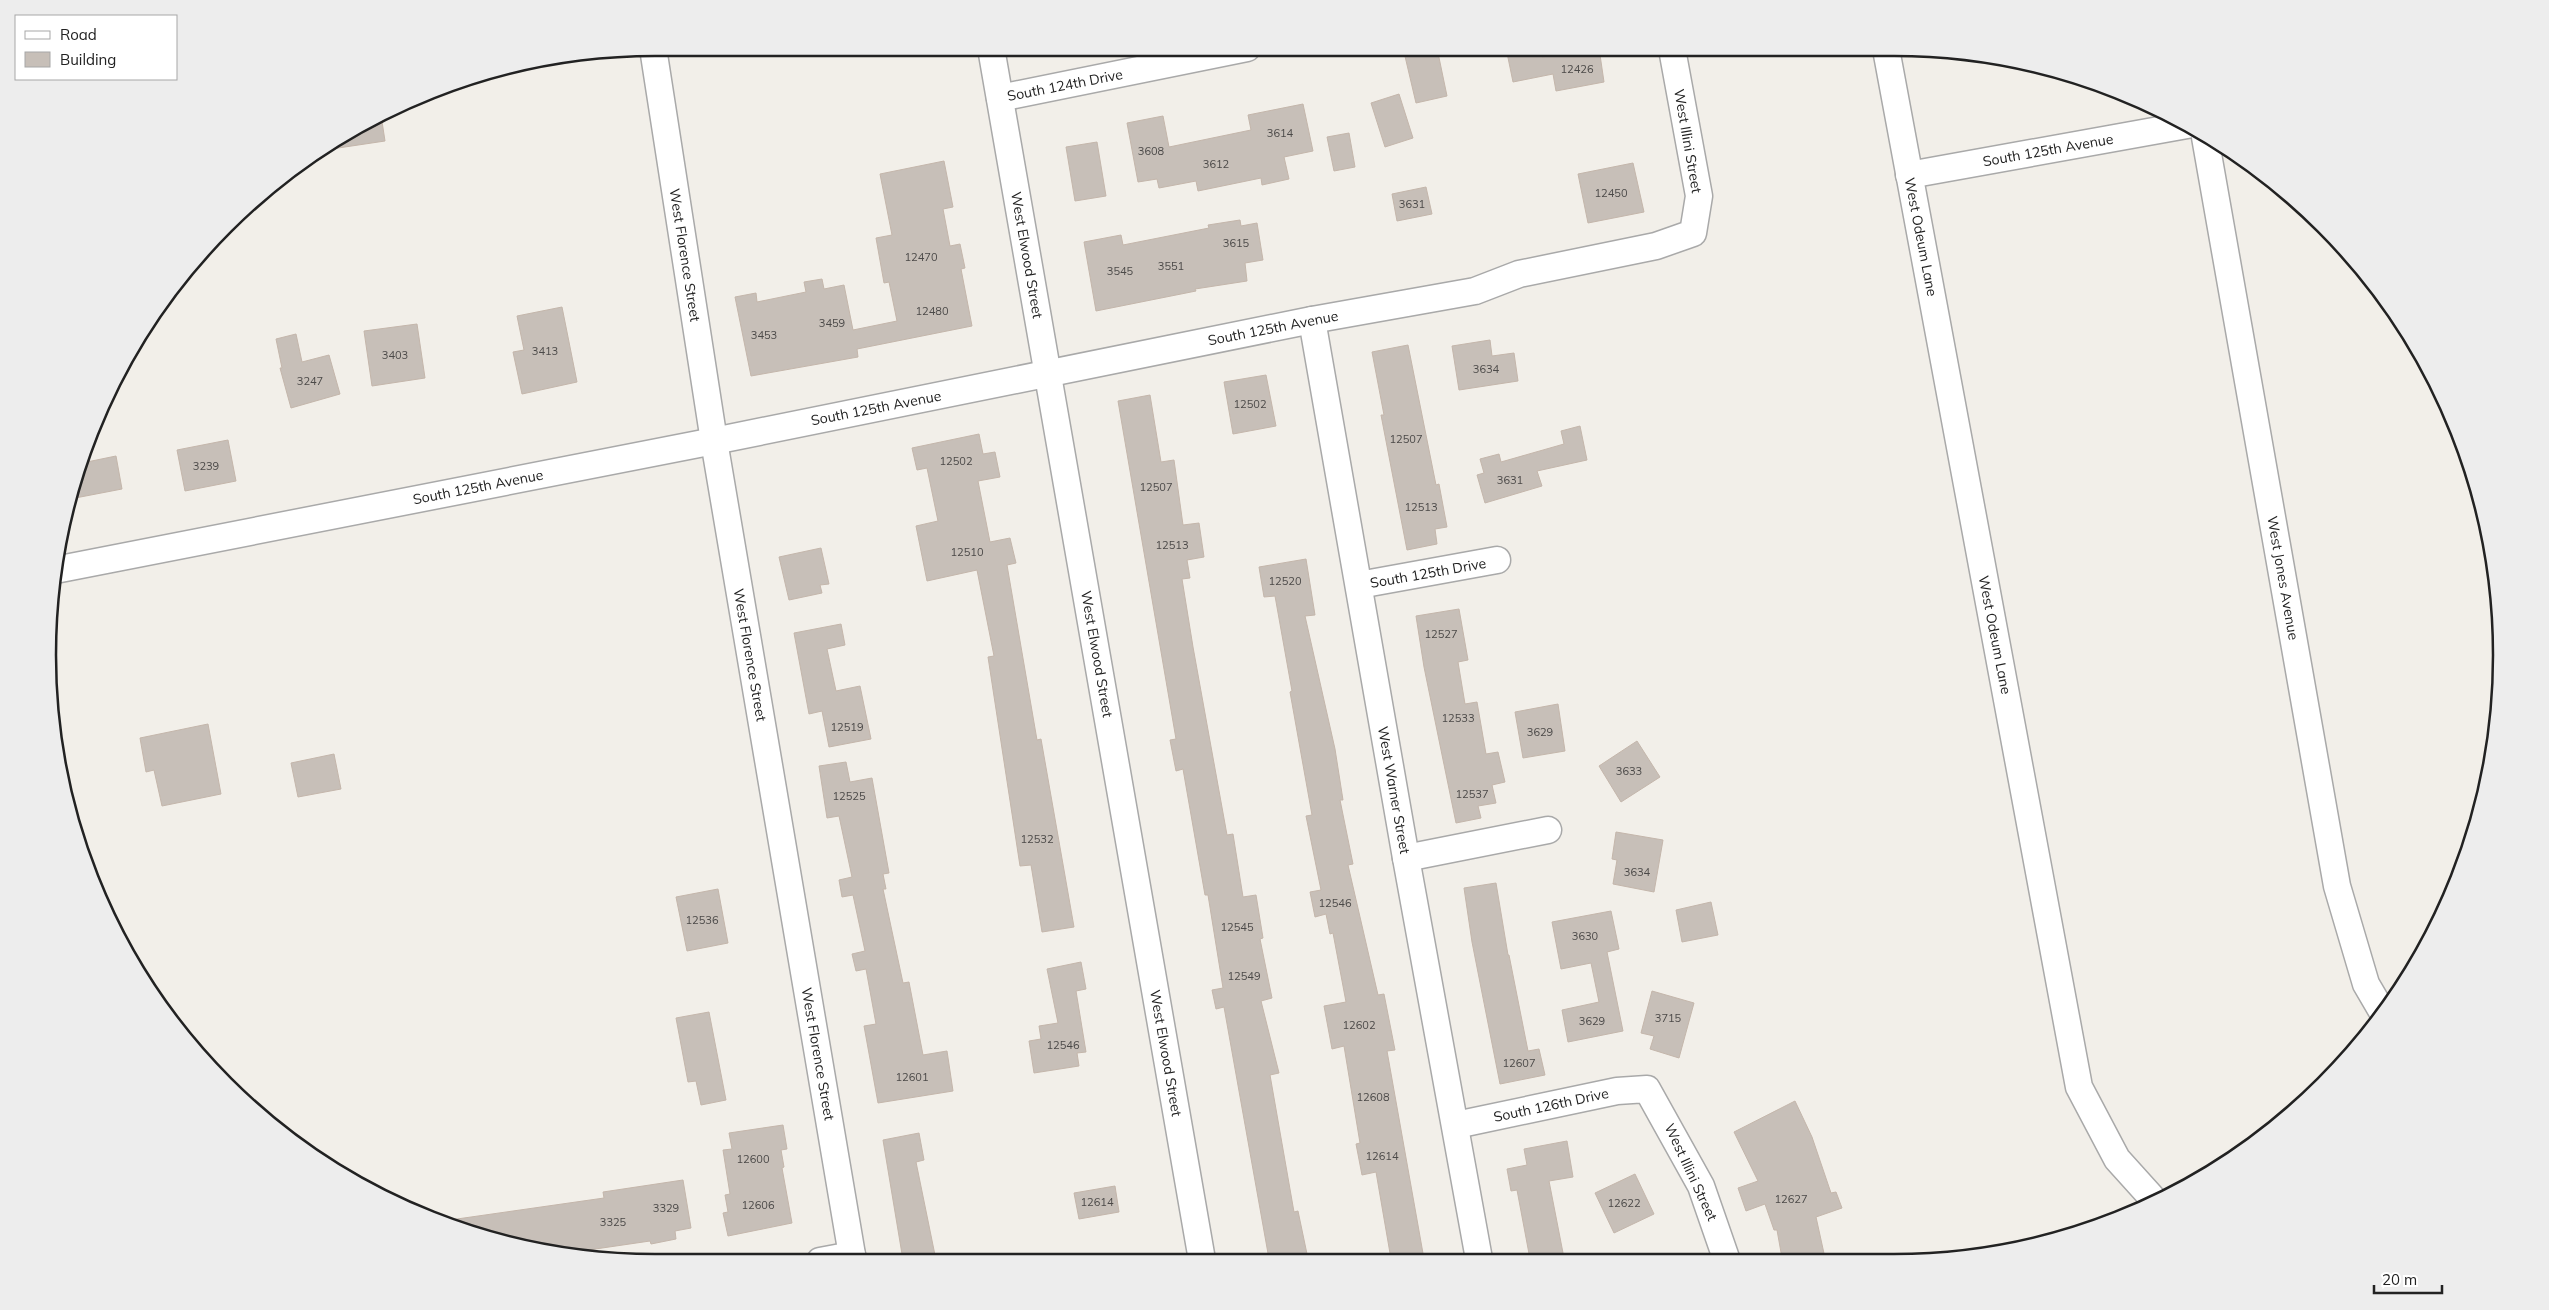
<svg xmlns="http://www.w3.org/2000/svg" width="2549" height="1310" viewBox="0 0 2549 1310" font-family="Mulish,sans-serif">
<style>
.building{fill:#c7bfb8;stroke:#c4b6ab}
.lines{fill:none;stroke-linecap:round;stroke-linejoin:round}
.street-casing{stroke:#a9a9a9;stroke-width:29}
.street{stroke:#fff;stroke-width:26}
.labels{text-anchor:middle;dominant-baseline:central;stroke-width:5;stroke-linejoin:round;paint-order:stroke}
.number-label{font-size:11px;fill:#4b4948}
.street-label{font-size:14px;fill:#222;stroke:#fff}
.rim{fill:none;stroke:#222;stroke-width:2.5}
</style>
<rect width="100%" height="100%" fill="#f2efe9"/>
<g class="building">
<path d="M 1421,48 L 1437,48 L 1447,96 L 1416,103 L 1404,52 Z"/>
<path d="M 1506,48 L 1540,48 L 1542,57 L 1599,48 L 1604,82 L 1556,91 L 1553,74 L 1513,82 Z"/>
<path d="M 1399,94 L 1413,138 L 1385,147 L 1371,103 Z"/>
<path d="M 1303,104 L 1313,151 L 1284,157 L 1289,179 L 1262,185 L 1261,178 L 1198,191 L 1196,181 L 1159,188 L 1157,179 L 1138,182 L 1127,123 L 1163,116 L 1169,147 L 1251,130 L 1248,115 Z"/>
<path d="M 381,115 L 385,141 L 318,151 L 352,129 Z"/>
<path d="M 1349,133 L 1355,167 L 1334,171 L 1327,137 Z"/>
<path d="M 1097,142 L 1106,196 L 1075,201 L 1066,147 Z"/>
<path d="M 944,161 L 953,207 L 943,209 L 950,246 L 960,244 L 965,268 L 961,269 L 972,326 L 857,349 L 858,357 L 751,376 L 735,297 L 756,293 L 757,302 L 806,292 L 804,282 L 822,279 L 824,289 L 844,285 L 853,330 L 897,321 L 889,282 L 884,283 L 876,238 L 892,235 L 880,174 Z"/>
<path d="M 1633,163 L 1644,212 L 1588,223 L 1578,174 Z"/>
<path d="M 1426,187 L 1432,214 L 1397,221 L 1392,194 Z"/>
<path d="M 1240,220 L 1241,226 L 1257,223 L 1263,260 L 1245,263 L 1247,281 L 1195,289 L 1196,291 L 1096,311 L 1084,242 L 1121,235 L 1123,245 L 1209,228 L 1208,225 Z"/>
<path d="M 562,307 L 577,382 L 522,394 L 513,352 L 524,350 L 517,316 Z"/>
<path d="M 417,324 L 425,378 L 372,386 L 364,331 Z"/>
<path d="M 296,334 L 302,362 L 329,355 L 340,394 L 291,408 L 280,368 L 282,368 L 276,339 Z"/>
<path d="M 1490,340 L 1492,356 L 1514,353 L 1518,381 L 1459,390 L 1452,346 Z"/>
<path d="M 1408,345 L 1436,485 L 1439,484 L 1447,527 L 1435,529 L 1437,544 L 1407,550 L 1381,415 L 1384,415 L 1372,352 Z"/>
<path d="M 1266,375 L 1276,426 L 1233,434 L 1224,382 Z"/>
<path d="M 1150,395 L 1161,462 L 1174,460 L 1183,525 L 1199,523 L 1204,557 L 1187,560 L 1190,578 L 1182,579 L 1193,647 L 1227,835 L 1233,834 L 1243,897 L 1256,895 L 1263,938 L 1260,939 L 1272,998 L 1261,1001 L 1279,1073 L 1270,1075 L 1294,1212 L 1298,1211 L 1307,1254 L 1279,1259 L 1269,1259 L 1224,1007 L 1216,1009 L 1212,990 L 1223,988 L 1208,895 L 1205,895 L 1183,769 L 1176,771 L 1170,740 L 1176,739 L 1118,401 Z"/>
<path d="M 1580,426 L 1587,460 L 1537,471 L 1542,486 L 1485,503 L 1477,475 L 1484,473 L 1480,459 L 1499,454 L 1501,462 L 1564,444 L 1561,431 Z"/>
<path d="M 979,434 L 983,454 L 995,452 L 1000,477 L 978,481 L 990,542 L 1010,538 L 1016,563 L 1007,565 L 1037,740 L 1041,739 L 1074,927 L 1042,932 L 1031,865 L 1020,866 L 988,657 L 994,656 L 977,570 L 927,581 L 916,526 L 938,521 L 927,468 L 917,470 L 912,448 Z"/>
<path d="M 228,440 L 236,481 L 185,491 L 177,450 Z"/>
<path d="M 116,456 L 122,489 L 70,499 L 82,463 Z"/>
<path d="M 821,548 L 829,584 L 820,585 L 822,593 L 789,600 L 779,557 Z"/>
<path d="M 1306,559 L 1315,615 L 1305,616 L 1335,749 L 1343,800 L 1340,800 L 1353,864 L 1348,865 L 1378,995 L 1384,994 L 1395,1050 L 1387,1051 L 1424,1259 L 1391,1259 L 1376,1172 L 1362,1175 L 1356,1144 L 1360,1143 L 1344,1046 L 1332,1049 L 1324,1006 L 1346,1002 L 1333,933 L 1330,934 L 1326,914 L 1315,917 L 1310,892 L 1321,890 L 1306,816 L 1312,815 L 1290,692 L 1292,691 L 1275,596 L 1264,597 L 1259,567 Z"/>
<path d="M 1459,609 L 1468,660 L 1458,662 L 1465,704 L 1477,702 L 1486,754 L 1498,752 L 1505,782 L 1492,785 L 1496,803 L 1478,806 L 1481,818 L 1456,823 L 1424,667 L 1416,616 Z"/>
<path d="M 841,624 L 845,645 L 827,649 L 836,691 L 860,686 L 871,739 L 829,747 L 822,711 L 809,714 L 794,633 Z"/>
<path d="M 1558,704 L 1565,751 L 1523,758 L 1515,712 Z"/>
<path d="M 208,724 L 221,794 L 162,806 L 154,770 L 146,772 L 140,738 Z"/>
<path d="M 1637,741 L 1660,777 L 1621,802 L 1599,766 Z"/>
<path d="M 334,754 L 341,789 L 298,797 L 291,763 Z"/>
<path d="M 846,762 L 850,782 L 872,778 L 889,873 L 883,874 L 886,889 L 883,889 L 903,983 L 909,982 L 923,1055 L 947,1051 L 953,1091 L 878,1103 L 864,1026 L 876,1024 L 866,969 L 856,971 L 852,954 L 865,951 L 853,895 L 842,897 L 839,880 L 852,877 L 839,816 L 827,818 L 819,766 Z"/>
<path d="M 1616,832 L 1663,840 L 1654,892 L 1613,884 L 1617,860 L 1612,859 Z"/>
<path d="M 1496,883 L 1508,955 L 1509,955 L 1528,1051 L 1539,1049 L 1545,1075 L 1500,1084 L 1472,942 L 1464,888 Z"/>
<path d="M 718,889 L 728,943 L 687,951 L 676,897 Z"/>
<path d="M 1711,902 L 1718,935 L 1682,942 L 1676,910 Z"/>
<path d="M 1611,911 L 1619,949 L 1607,952 L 1623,1031 L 1568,1042 L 1562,1010 L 1599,1002 L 1591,963 L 1561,969 L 1552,922 Z"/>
<path d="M 1081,962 L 1086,989 L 1076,991 L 1086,1052 L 1077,1053 L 1079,1066 L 1034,1073 L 1029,1041 L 1041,1039 L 1039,1026 L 1058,1023 L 1047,969 Z"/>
<path d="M 1652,991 L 1694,1003 L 1679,1058 L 1650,1049 L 1654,1036 L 1641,1033 Z"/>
<path d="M 709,1012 L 726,1100 L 701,1105 L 696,1081 L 688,1082 L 676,1018 Z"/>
<path d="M 1795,1101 L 1812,1137 L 1831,1193 L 1836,1192 L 1842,1208 L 1816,1217 L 1825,1258 L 1782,1258 L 1777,1230 L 1774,1230 L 1765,1204 L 1746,1211 L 1738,1188 L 1758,1181 L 1734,1132 Z"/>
<path d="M 783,1125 L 787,1149 L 781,1150 L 784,1167 L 782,1168 L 792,1223 L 728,1236 L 723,1213 L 728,1212 L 725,1195 L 730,1194 L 723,1150 L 732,1149 L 729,1133 Z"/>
<path d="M 919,1133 L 924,1160 L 916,1162 L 936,1260 L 903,1260 L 883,1140 Z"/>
<path d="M 1567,1141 L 1573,1177 L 1549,1181 L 1564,1258 L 1530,1259 L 1517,1190 L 1511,1191 L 1507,1169 L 1527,1165 L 1524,1149 Z"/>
<path d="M 1635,1174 L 1654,1214 L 1614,1233 L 1595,1193 Z"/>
<path d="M 683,1180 L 691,1228 L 675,1231 L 676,1239 L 651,1244 L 650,1241 L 568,1253 L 498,1242 L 443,1221 L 604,1198 L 603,1192 Z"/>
<path d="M 1115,1186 L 1119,1212 L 1079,1219 L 1074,1193 Z"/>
</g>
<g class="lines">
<defs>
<g id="street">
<path d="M 653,48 L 714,441 L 853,1261"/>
<path d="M 991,48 L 1202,1260"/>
<path d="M 1886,49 L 2079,1087 L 2117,1159 L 2154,1200"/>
<path d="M 1000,98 L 1247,48"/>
<path d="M 2205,137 L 2337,886 L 2366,984 L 2383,1013"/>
<path d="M 1909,175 L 2187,125"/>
<path d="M 1312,320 L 1406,858 L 1479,1259"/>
<path d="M 55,570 L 714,441 L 1312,320 L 1475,291 L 1519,274 L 1656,246 L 1693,233 L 1699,196 L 1672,49"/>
<path d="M 1359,585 L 1497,560"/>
<path d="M 1406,858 L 1548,830"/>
<path d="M 1456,1125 L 1617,1091 L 1647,1089 L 1701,1186 L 1726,1258"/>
<path d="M 820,1261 L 852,1255"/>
</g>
</defs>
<use href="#street" class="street-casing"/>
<use href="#street" class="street"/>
</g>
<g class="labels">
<g class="number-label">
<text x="1577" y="69">12426</text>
<text x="1280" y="133">3614</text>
<text x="1151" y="151">3608</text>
<text x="1216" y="164">3612</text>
<text x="1611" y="193">12450</text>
<text x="1412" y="204">3631</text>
<text x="1236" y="243">3615</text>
<text x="921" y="257">12470</text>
<text x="1171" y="266">3551</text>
<text x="1120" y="271">3545</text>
<text x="932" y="311">12480</text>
<text x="832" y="323">3459</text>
<text x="764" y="335">3453</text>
<text x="545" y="351">3413</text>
<text x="395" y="355">3403</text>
<text x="1486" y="369">3634</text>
<text x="310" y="381">3247</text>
<text x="1250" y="404">12502</text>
<text x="1406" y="439">12507</text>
<text x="956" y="461">12502</text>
<text x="206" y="466">3239</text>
<text x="1510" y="480">3631</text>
<text x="1156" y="487">12507</text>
<text x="1421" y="507">12513</text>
<text x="1172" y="545">12513</text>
<text x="967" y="552">12510</text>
<text x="1285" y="581">12520</text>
<text x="1441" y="634">12527</text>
<text x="1458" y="718">12533</text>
<text x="847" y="727">12519</text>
<text x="1540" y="732">3629</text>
<text x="1629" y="771">3633</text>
<text x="1472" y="794">12537</text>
<text x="849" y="796">12525</text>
<text x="1037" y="839">12532</text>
<text x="1637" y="872">3634</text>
<text x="1335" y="903">12546</text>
<text x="702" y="920">12536</text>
<text x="1237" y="927">12545</text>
<text x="1585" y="936">3630</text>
<text x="1244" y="976">12549</text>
<text x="1668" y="1018">3715</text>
<text x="1592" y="1021">3629</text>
<text x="1359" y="1025">12602</text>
<text x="1063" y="1045">12546</text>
<text x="1519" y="1063">12607</text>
<text x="912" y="1077">12601</text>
<text x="1373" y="1097">12608</text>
<text x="1382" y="1156">12614</text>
<text x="753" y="1159">12600</text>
<text x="1791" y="1199">12627</text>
<text x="1097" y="1202">12614</text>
<text x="1624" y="1203">12622</text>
<text x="758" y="1205">12606</text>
<text x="666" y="1208">3329</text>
<text x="613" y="1222">3325</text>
</g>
<g class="street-label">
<text transform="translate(1065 85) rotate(-11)">South 124th Drive</text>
<text transform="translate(1688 141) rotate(80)">West Illini Street</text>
<text transform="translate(2048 150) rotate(-10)">South 125th Avenue</text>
<text transform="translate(1921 237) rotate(79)">West Odeum Lane</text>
<text transform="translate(685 255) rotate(81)">West Florence Street</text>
<text transform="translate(1027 255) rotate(80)">West Elwood Street</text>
<text transform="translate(1273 328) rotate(-11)">South 125th Avenue</text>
<text transform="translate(876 408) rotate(-11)">South 125th Avenue</text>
<text transform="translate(478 487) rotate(-11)">South 125th Avenue</text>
<text transform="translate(1428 573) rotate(-10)">South 125th Drive</text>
<text transform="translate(2283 578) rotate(80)">West Jones Avenue</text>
<text transform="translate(1995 635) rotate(79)">West Odeum Lane</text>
<text transform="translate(1097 654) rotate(80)">West Elwood Street</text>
<text transform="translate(750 655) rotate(80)">West Florence Street</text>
<text transform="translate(1394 790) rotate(80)">West Warner Street</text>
<text transform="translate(1166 1053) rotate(80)">West Elwood Street</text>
<text transform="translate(818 1054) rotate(80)">West Florence Street</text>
<text transform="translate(1551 1105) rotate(-12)">South 126th Drive</text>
<text transform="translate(1691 1172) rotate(65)">West Illini Street</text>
</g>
</g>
<path d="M0 0H2549V1310H0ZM655 56H1894A599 599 0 0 1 2493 655V655A599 599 0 0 1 1894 1254H655A599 599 0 0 1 56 655V655A599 599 0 0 1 655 56Z" fill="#ededed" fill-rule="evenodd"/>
<path class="rim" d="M655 56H1894A599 599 0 0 1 2493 655V655A599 599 0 0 1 1894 1254H655A599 599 0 0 1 56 655V655A599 599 0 0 1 655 56Z"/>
<rect x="15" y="15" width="162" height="65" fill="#ffffff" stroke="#a7a7a7"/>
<rect x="25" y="31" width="25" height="8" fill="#ffffff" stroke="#a7a7a7"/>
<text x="60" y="40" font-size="15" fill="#222222">Road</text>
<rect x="25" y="52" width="25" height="15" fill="#c7bfb8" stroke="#a7a7a7"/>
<text x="60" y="65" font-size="15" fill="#222222">Building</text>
<path d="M2374 1285v8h68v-8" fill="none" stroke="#222222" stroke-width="2.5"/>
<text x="2382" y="1285" font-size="15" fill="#222222" stroke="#ffffff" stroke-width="4" paint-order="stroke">20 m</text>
</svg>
